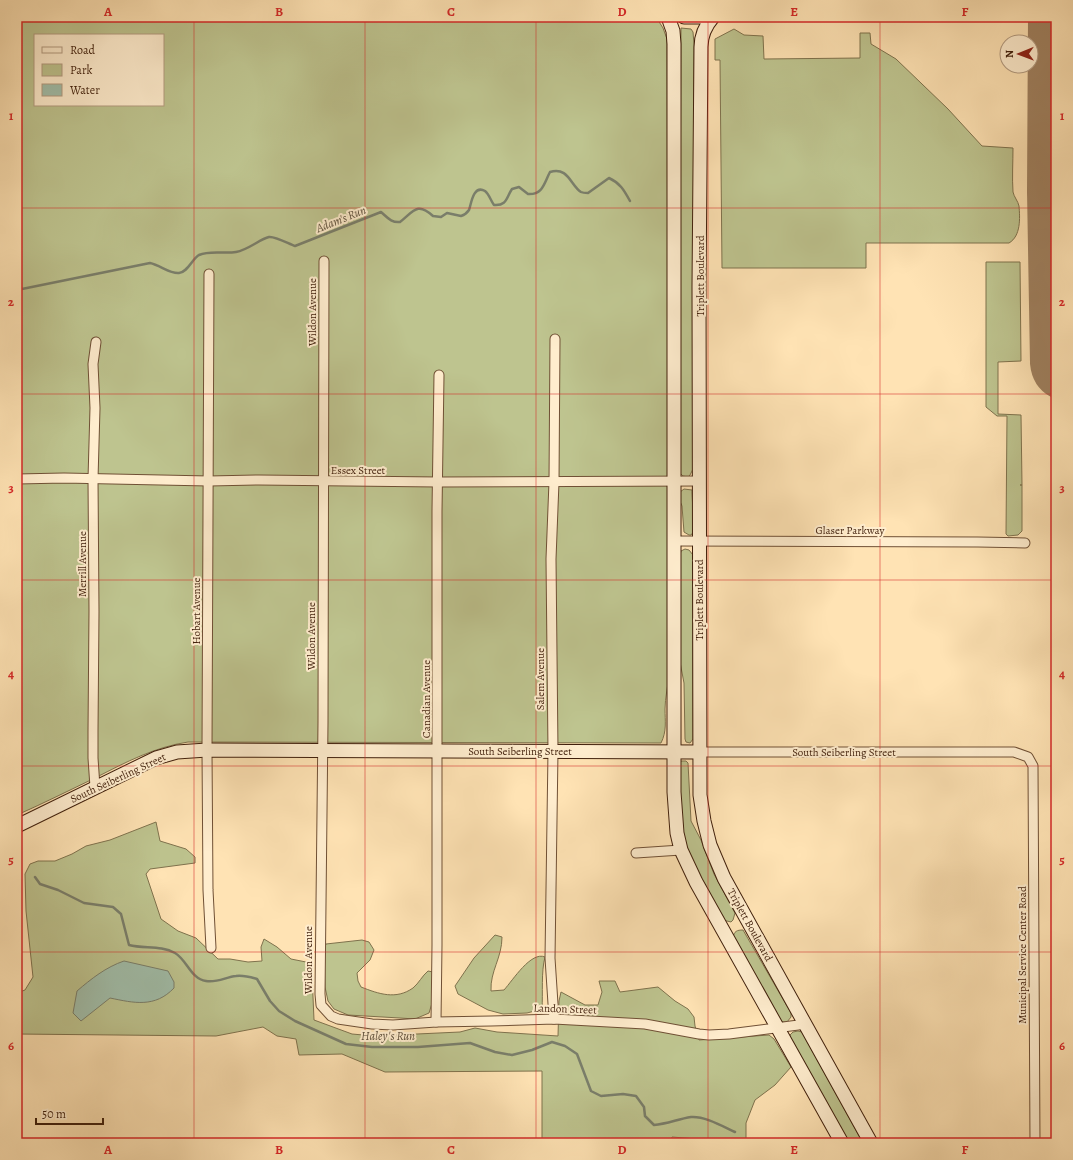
<svg xmlns="http://www.w3.org/2000/svg" width="1073" height="1160" viewBox="0 0 1073 1160" font-family="Alegreya,serif">
<style>
.green{fill:#bec48f;stroke:#7f724d;fill-rule:evenodd}
.water{fill:#a1beaa;stroke:#7a7e6a}
.lines{fill:none;stroke-linecap:round;stroke-linejoin:round}
.stream{stroke:#7a7e6a;stroke-width:2.5}
.taxiway{stroke:#a08160;stroke-width:24}
.street-casing{stroke:#705035;stroke-width:11}
.secondary-casing{stroke:#401f0b;stroke-width:15}
.street{stroke:#ffedce;stroke-width:9}
.secondary{stroke:#ffedce;stroke-width:13}
.grid{fill:none;stroke:#d62828;stroke-width:1;stroke-opacity:0.55}
.labels{text-anchor:middle;dominant-baseline:central;stroke-width:4;stroke-linejoin:round;paint-order:stroke}
.street-label{font-size:11px;fill:#401f0b;stroke:#ffedce}
.water-label{font-size:12px;font-style:italic;fill:#5d4f3b;stroke:#ffedce}
.neatline{fill:none;stroke:#d62828;stroke-width:1.5}
.grid-label{font-size:13px;text-anchor:middle;font-weight:bold;fill:#d62828}
</style>
<rect width="100%" height="100%" fill="#ffe3b4"/>
<filter id="stains"><feTurbulence type="fractalNoise" baseFrequency=".005" numOctaves="4"/><feColorMatrix values="0 0 0 0 .2 0 0 0 0 .09 0 0 0 0 .02 0 0 0 .5 -.17"/></filter>
<radialGradient id="worn" r=".72"><stop offset=".6" stop-color="#630" stop-opacity="0"/><stop offset="1" stop-color="#630" stop-opacity=".3"/></radialGradient>
<g class="green">
<path d="M 17,17 L 656,17 L 663,28 L 667,39 L 669,675 C 668,686 665,698 665,709 C 665,721 667,731 661,743 L 188,742 C 155,747 126,762 97,777 C 70,790 44,803 17,815 ZM 35,35 L 163,35 L 163,105 L 35,105 Z"/>
<path d="M 681,28 L 691,29 L 693,32 L 694,44 L 693,469 L 690,475 L 688,477 L 683,476 L 679,472 Z"/>
<path d="M 734,29 L 744,35 L 763,36 L 764,59 L 860,58 L 860,33 L 870,33 L 871,44 L 896,59 L 948,109 L 982,146 L 1013,148 C 1013,162 1012,178 1013,192 C 1014,197 1018,201 1019,206 C 1020,218 1021,236 1009,243 L 866,243 L 866,268 L 722,268 L 720,60 L 715,60 L 715,39 Z"/>
<path d="M 986,262 L 1020,262 L 1021,361 L 998,362 L 998,414 L 1021,415 L 1022,485 L 1020,485 L 1022,485 L 1022,531 L 1018,535 L 1008,536 L 1006,534 L 1007,416 L 997,416 L 986,407 Z"/>
<path d="M 684,489 L 692,490 L 692,493 L 694,531 L 691,535 L 689,535 L 684,532 L 682,506 L 679,499 L 680,492 Z"/>
<path d="M 685,549 L 689,550 L 693,555 L 693,739 L 690,743 L 686,742 L 685,739 L 684,683 L 680,662 L 680,555 L 681,551 Z"/>
<path d="M 681,761 L 686,761 L 688,763 L 691,821 L 701,840 L 714,874 L 735,913 L 733,920 L 731,922 L 723,920 C 707,892 689,864 682,832 C 678,810 680,786 680,764 Z"/>
<path d="M 156,822 L 160,841 L 186,849 L 195,857 L 195,863 L 150,869 L 146,874 L 161,919 L 178,931 L 196,938 L 218,959 L 230,959 L 248,962 L 262,961 L 261,947 L 264,939 L 277,947 L 291,959 L 306,962 L 312,974 L 314,1020 L 352,1034 L 374,1036 L 460,1032 L 475,1028 L 497,1032 L 558,1036 L 559,1001 L 561,992 L 585,1005 L 598,1005 L 602,992 L 599,981 L 615,981 L 620,992 L 658,987 L 675,1001 L 688,1009 L 694,1017 L 695,1026 L 699,1040 L 769,1035 L 774,1039 L 791,1067 L 775,1085 L 755,1100 L 746,1123 L 746,1143 L 672,1137 L 671,1143 L 542,1143 L 542,1071 L 385,1072 L 342,1054 L 299,1055 L 296,1039 L 277,1036 L 263,1027 L 216,1036 L 17,1034 L 17,993 L 25,990 L 33,977 L 26,911 L 25,874 L 30,864 L 38,861 L 55,861 L 72,854 L 86,846 L 110,840 Z"/>
<path d="M 743,930 L 791,1013 L 791,1017 L 787,1022 L 781,1022 L 733,938 C 734,931 737,930 743,930 Z"/>
<path d="M 495,935 L 502,937 C 502,958 490,971 491,991 L 504,990 C 513,980 531,951 545,957 C 541,972 543,993 542,1009 L 527,1013 L 503,1014 L 488,1010 L 458,994 L 455,986 L 474,958 Z"/>
<path d="M 362,940 L 369,942 L 374,950 L 370,960 L 357,973 L 358,981 L 361,987 C 379,994 396,1000 413,988 C 419,983 422,976 428,971 L 433,972 L 433,1000 L 429,1013 L 415,1019 L 400,1018 L 348,1015 L 334,1009 L 328,1001 L 325,987 L 324,948 L 326,944 Z"/>
<path d="M 798,1031 L 802,1032 L 863,1143 L 848,1143 L 790,1041 L 790,1035 L 793,1032 Z"/>
</g>
<path class="water" d="M 124,961 L 168,971 L 174,982 L 174,988 C 155,1008 134,1003 110,998 L 81,1021 L 73,1013 L 77,991 C 91,979 106,967 124,961 Z"/>
<g class="lines">
<g class="stream">
<path d="M 17,290 L 150,263 C 160,265 170,274 179,273 C 188,272 192,259 199,255 C 210,250 224,254 236,252 C 248,250 260,239 269,237 C 275,236 289,244 295,246 L 381,212 C 387,217 391,223 400,222 C 413,212 417,201 433,216 L 441,217 L 447,213 L 461,216 C 464,215 467,213 469,210 C 471,205 473,184 485,191 C 489,194 491,201 494,205 C 507,206 506,198 512,189 L 519,187 L 528,194 C 543,195 544,183 550,172 C 568,166 571,186 581,192 C 583,193 586,193 588,193 L 609,178 C 620,183 624,190 630,201"/>
<path d="M 35,877 L 40,884 L 58,890 L 84,903 L 113,907 L 121,914 L 129,945 C 144,949 161,945 175,953 C 187,960 191,979 206,981 C 217,983 226,977 236,976 C 244,975 250,977 257,979 L 270,1001 L 279,1011 L 295,1021 L 346,1044 L 372,1047 L 418,1047 L 470,1043 L 495,1052 L 512,1055 L 532,1050 L 552,1042 L 565,1046 L 577,1054 L 591,1091 L 601,1096 L 623,1094 L 636,1096 L 644,1107 L 645,1116 L 654,1125 C 667,1124 678,1119 691,1117 C 705,1116 722,1126 735,1132"/>
</g>
<g class="taxiway">
<path d="M 1056,172 C 1046,175 1041,181 1039,191 L 1042,363 C 1043,373 1047,381 1056,386"/>
<path d="M 1039,191 L 1040,17"/>
</g>
<defs>
<g id="street">
<path d="M 324,261 L 323,722 L 320,994 L 321,1005 L 331,1016 L 338,1019 L 372,1024 L 393,1025 L 436,1022 L 491,1021 L 554,1019 L 645,1024 L 699,1034 L 709,1035 L 729,1034 L 806,1024"/>
<path d="M 209,274 L 207,750 L 208,890 L 211,948"/>
<path d="M 17,479 L 64,478 L 209,481 L 259,480 L 438,482 L 700,481"/>
<path d="M 675,541 L 978,542 L 1025,543"/>
<path d="M 700,752 L 1014,752 L 1028,757 L 1033,766 L 1035,1143"/>
<path d="M 95,787 L 93,758 L 93,731 L 94,611 L 93,479 L 95,408 L 93,364 L 96,342"/>
<path d="M 636,853 L 681,850"/>
<path d="M 554,1019 L 550,958 L 553,751 L 551,559 L 554,482 L 555,339"/>
<path d="M 436,1022 L 437,945 L 437,511 L 439,375"/>
</g>
<g id="secondary">
<path d="M 668,17 L 673,31 L 674,44 L 674,792 L 677,833 L 681,850 L 696,882 L 842,1143"/>
<path d="M 684,17 L 702,17"/>
<path d="M 713,17 C 706,25 701,36 701,47 L 699,286 L 700,795 L 704,821 L 710,845 L 724,878 L 871,1143"/>
<path d="M 17,826 L 156,758 L 177,752 L 207,750 L 700,752"/>
</g>
</defs>
<use href="#street" class="street-casing"/>
<use href="#secondary" class="secondary-casing"/>
<use href="#street" class="street"/>
<use href="#secondary" class="secondary"/>
</g>
<path class="grid" d="M 194,17 L 194,1143M 365,17 L 365,1143M 536,17 L 536,1143M 708,17 L 708,1143M 880,17 L 880,1143M 17,208 L 1056,208M 17,394 L 1056,394M 17,580 L 1056,580M 17,766 L 1056,766M 17,952 L 1056,952"/>
<g class="labels">
<g class="street-label">
<text transform="translate(700 276) rotate(-90)">Triplett Boulevard</text>
<text transform="translate(312 312) rotate(-90)">Wildon Avenue</text>
<text x="358" y="470">Essex Street</text>
<text x="850" y="530">Glaser Parkway</text>
<text transform="translate(82 564) rotate(-90)">Merrill Avenue</text>
<text transform="translate(699 600) rotate(-90)">Triplett Boulevard</text>
<text transform="translate(196 611) rotate(-90)">Hobart Avenue</text>
<text transform="translate(311 636) rotate(-90)">Wildon Avenue</text>
<text transform="translate(540 679) rotate(-90)">Salem Avenue</text>
<text transform="translate(426 699) rotate(-90)">Canadian Avenue</text>
<text x="520" y="751">South Seiberling Street</text>
<text x="844" y="752">South Seiberling Street</text>
<text transform="translate(118 778) rotate(-25)">South Seiberling Street</text>
<text transform="translate(750 925) rotate(61)">Triplett Boulevard</text>
<text transform="translate(1022 955) rotate(-90)">Municipal Service Center Road</text>
<text transform="translate(308 960) rotate(-90)">Wildon Avenue</text>
<text transform="translate(565 1009) rotate(2)">Landon Street</text>
</g>
<g class="water-label">
<text transform="translate(341 219) rotate(-22)">Adam's Run</text>
<text x="388" y="1036">Haley's Run</text>
</g>
</g>
<rect width="1073" height="1160" fill="none" stroke="#ffe3b4" stroke-width="44"/>
<rect x="34" y="34" width="130" height="72" fill="#ffedce" stroke="#b39b80"/>
<rect x="42" y="47" width="20" height="6" fill="#ffedce" stroke="#b39b80"/>
<text x="70" y="54" font-size="12" fill="#401f0b">Road</text>
<rect x="42" y="64" width="20" height="12" fill="#bec48f" stroke="#b39b80"/>
<text x="70" y="74" font-size="12" fill="#401f0b">Park</text>
<rect x="42" y="84" width="20" height="12" fill="#a1beaa" stroke="#b39b80"/>
<text x="70" y="94" font-size="12" fill="#401f0b">Water</text>
<g transform="translate(1019 54) rotate(269)"><circle r="19" fill="#ffedce" stroke="#b39b80"/>
<path d="M0-3L7 15L0 10L-7 15Z" fill="#8f2418"/>
<text y="-6" font-size="11" font-weight="bold" text-anchor="middle" fill="#401f0b">N</text>
</g>
<path d="M36 1118v6h67v-6" fill="none" stroke="#401f0b" stroke-width="2"/>
<text x="42" y="1118" font-size="12" fill="#401f0b" stroke="#ffedce" stroke-width="3" paint-order="stroke">50 m</text>
<rect x="22" y="22" width="1029" height="1116" class="neatline"/>
<g class="grid-label">
<text x="108" y="16">A</text>
<text x="279" y="16">B</text>
<text x="451" y="16">C</text>
<text x="622" y="16">D</text>
<text x="794" y="16">E</text>
<text x="965" y="16">F</text>
<text x="11" y="120">1</text>
<text x="1062" y="120">1</text>
<text x="11" y="306">2</text>
<text x="1062" y="306">2</text>
<text x="11" y="492">3</text>
<text x="1062" y="492">3</text>
<text x="11" y="678">4</text>
<text x="1062" y="678">4</text>
<text x="11" y="864">5</text>
<text x="1062" y="864">5</text>
<text x="11" y="1050">6</text>
<text x="1062" y="1050">6</text>
<text x="108" y="1154">A</text>
<text x="279" y="1154">B</text>
<text x="451" y="1154">C</text>
<text x="622" y="1154">D</text>
<text x="794" y="1154">E</text>
<text x="965" y="1154">F</text>
</g>
<rect width="100%" height="100%" filter="url(#stains)"/>
<rect width="100%" height="100%" fill="url(#worn)"/>
</svg>
